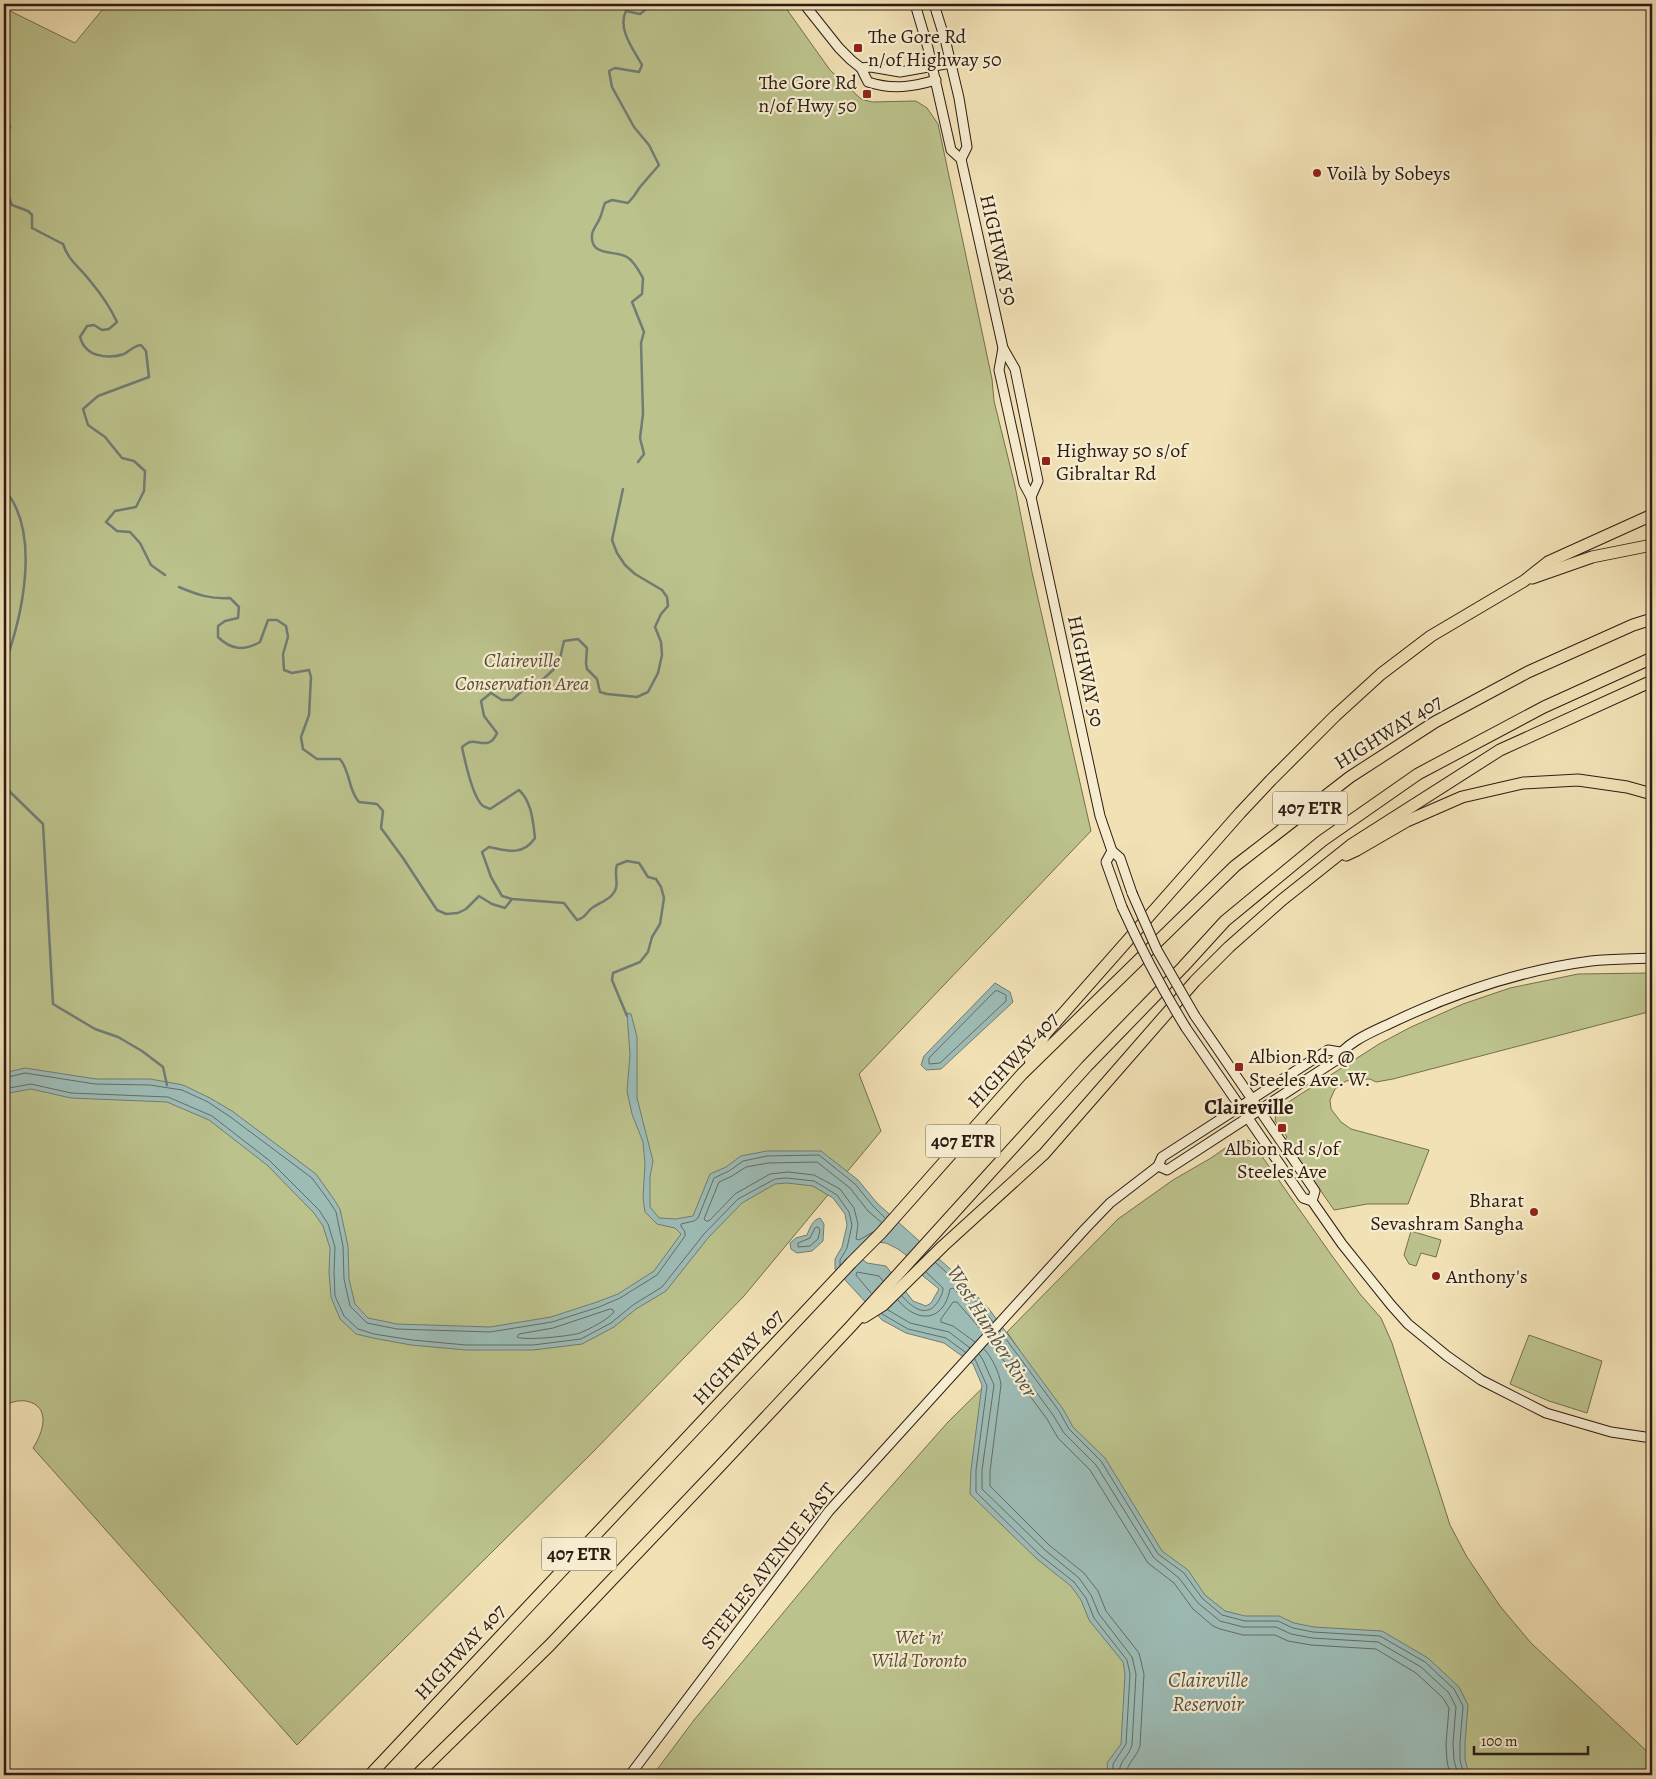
<svg xmlns="http://www.w3.org/2000/svg" width="1656" height="1779" viewBox="0 0 1656 1779" font-family="Alegreya,serif">
<style>
.green{fill:#bcc28c;stroke:#746e50}
.water{fill:#9dbcb6;stroke:#707c75;fill-rule:evenodd}
.lines{fill:none;stroke-linecap:round;stroke-linejoin:round}
.shore{stroke:#656c65;stroke-width:1}
.stream{stroke:#707c75;stroke-width:2.5}
.secondary-casing{stroke:#2d1b14;stroke-width:11}
.motorway-casing{stroke:#2d1b14;stroke-width:13}
.secondary{stroke:#f6eccf;stroke-width:9}
.motorway{stroke:#f1e1b5;stroke-width:11}
.secondary-bridge-casing{stroke:#2d1b14;stroke-width:11;stroke-linecap:butt}
.secondary-bridge{stroke:#f6eccf;stroke-width:9}
.poi-dot{fill:#8f2418;stroke:#f6eccf;stroke-width:2}
.labels{text-anchor:middle;dominant-baseline:central;stroke-width:4.5;stroke-linejoin:round;paint-order:stroke}
.shield{fill:#f6eccf;stroke:#695a4c;stroke-width:1}
.shield-label{font-size:19px;font-weight:bold;fill:#2d1b14}
.poi-label{font-size:20px;fill:#2d1b14;stroke:#f6eccf;text-anchor:start}
.street-label{font-size:20px;fill:#2d1b14;stroke:#f6eccf}
.park-label{font-size:20px;font-style:italic;fill:#584d38;stroke:#f6eccf}
.neighbourhood-label{font-size:21px;font-weight:bold;fill:#2d1b14;stroke:#f6eccf}
.water-label{font-size:21px;font-style:italic;fill:#54534d;stroke:#f6eccf}
</style>
<rect width="100%" height="100%" fill="#f1e1b5"/>
<filter id="stains"><feTurbulence type="fractalNoise" baseFrequency=".004" numOctaves="4"/><feColorMatrix values="0 0 0 0 .2 0 0 0 0 .09 0 0 0 0 .02 0 0 0 .5 -.17"/></filter>
<radialGradient id="worn" r=".72"><stop offset=".6" stop-color="#630" stop-opacity="0"/><stop offset="1" stop-color="#630" stop-opacity=".3"/></radialGradient>
<g class="green">
<path d="M 107,4 L 783,4 L 830,70 L 861,99 L 872,102 L 916,101 L 927,108 L 938,124 L 992,379 L 994,401 L 1015,486 L 1032,572 L 1091,831 L 859,1074 L 881,1131 L 744,1296 L 592,1453 L 297,1745 L 33,1448 C 43,1433 52,1406 26,1401 C 18,1400 11,1402 4,1406 L 4,8 L 75,43 Z"/>
<path d="M 1652,973 L 1652,1011 L 1393,1079 L 1376,1082 L 1370,1079 L 1353,1080 L 1346,1081 L 1335,1089 L 1330,1100 L 1331,1109 L 1341,1122 L 1351,1129 L 1429,1150 L 1408,1204 L 1367,1204 L 1334,1210 L 1285,1139 L 1287,1137 L 1275,1121 L 1276,1110 L 1379,1044 L 1411,1027 L 1463,1004 L 1510,988 L 1578,974 Z"/>
<path d="M 1244,1139 L 1250,1141 L 1254,1145 L 1330,1253 L 1360,1294 L 1381,1318 L 1392,1343 L 1450,1525 L 1467,1557 L 1500,1606 L 1531,1643 L 1652,1756 L 1652,1775 L 653,1775 L 694,1720 L 842,1542 L 948,1422 L 1020,1351 L 1007,1332 L 1118,1219 L 1173,1180 L 1211,1158 L 1234,1142 Z"/>
<path d="M 1411,1231 L 1441,1240 L 1436,1257 L 1421,1253 L 1416,1266 L 1409,1264 L 1404,1255 Z"/>
<path d="M 1529,1335 L 1602,1361 L 1587,1413 L 1549,1401 L 1510,1384 Z"/>
</g>
<g class="water">
<path d="M 995,983 L 1010,992 L 1013,1002 L 941,1069 L 926,1070 L 921,1065 L 924,1056 Z"/>
<path d="M 627,1013 L 631,1014 L 637,1037 L 637,1098 L 653,1161 L 650,1177 L 650,1207 L 659,1218 L 676,1219 L 693,1216 L 710,1174 L 726,1167 L 741,1156 L 767,1151 L 821,1151 L 858,1180 L 877,1203 L 958,1276 L 989,1309 L 1063,1409 L 1073,1427 L 1105,1458 L 1162,1551 L 1188,1570 L 1205,1595 L 1225,1611 L 1245,1616 L 1279,1616 L 1294,1623 L 1314,1627 L 1382,1631 L 1428,1658 L 1459,1687 L 1468,1705 L 1465,1743 L 1465,1759 L 1469,1775 L 1108,1775 L 1107,1763 L 1121,1744 L 1125,1674 L 1123,1662 L 1089,1620 L 1081,1600 L 1071,1586 L 1037,1559 L 970,1494 L 971,1470 L 982,1385 L 973,1364 L 944,1343 L 906,1333 L 882,1320 L 835,1269 L 835,1259 L 842,1247 L 847,1225 L 845,1214 L 833,1198 L 813,1186 L 787,1183 L 775,1184 L 742,1203 L 708,1238 L 666,1291 L 636,1309 L 614,1327 L 582,1344 L 533,1350 L 466,1350 L 411,1345 L 373,1338 L 356,1334 L 340,1319 L 331,1297 L 329,1272 L 330,1248 L 323,1226 L 314,1213 L 267,1165 L 209,1120 L 167,1102 L 71,1098 L 31,1089 L 4,1094 L 4,1073 L 25,1068 L 96,1079 L 150,1079 L 183,1085 L 210,1098 L 232,1111 L 316,1174 L 333,1198 L 340,1209 L 348,1246 L 349,1279 L 355,1304 L 368,1318 L 397,1324 L 490,1327 L 551,1317 L 597,1302 L 618,1294 L 654,1271 L 681,1234 L 675,1228 L 657,1224 L 645,1212 L 643,1198 L 645,1164 L 643,1142 L 632,1114 L 627,1091 L 630,1055 ZM 875,1242 L 886,1243 L 898,1249 L 915,1262 L 923,1276 L 939,1289 L 931,1303 L 926,1306 L 913,1301 L 886,1266 L 867,1263 L 857,1255 Z"/>
<path d="M 820,1218 L 824,1224 L 823,1241 L 812,1251 L 797,1253 L 791,1249 L 790,1243 L 796,1238 L 807,1235 C 810,1228 812,1220 820,1218 Z"/>
</g>
<g class="lines">
<g class="shore">
<path d="M 998,991 L 1006,995 L 1006,1001 L 940,1063 L 929,1064 L 929,1058 L 995,991 Z"/>
<path d="M 4,1078 L 25,1073 L 95,1084 L 150,1085 L 182,1090 L 208,1102 L 229,1116 L 312,1178 L 329,1201 L 336,1212 L 343,1246 L 344,1279 L 350,1306 L 367,1323 L 397,1329 L 490,1332 L 552,1322 L 599,1307 L 620,1298 L 657,1275 L 685,1236 L 685,1232 L 681,1226 L 681,1224 L 694,1221 L 698,1218 L 714,1178 L 729,1171 L 743,1161 L 767,1156 L 819,1155 L 855,1184 L 873,1206 L 885,1218"/>
<path d="M 4,1089 L 31,1084 L 71,1093 L 168,1097 L 212,1116 L 270,1161 L 319,1210 L 328,1224 L 335,1247 L 334,1272 L 335,1296 L 344,1316 L 358,1329 L 374,1334 L 412,1340 L 466,1345 L 533,1345 L 581,1339 L 611,1323 L 633,1305 L 662,1287 L 704,1234 L 738,1199 L 775,1179 L 787,1178 L 814,1181 L 837,1195 L 849,1212 L 852,1225 L 847,1248 L 840,1260 L 840,1265"/>
<path d="M 818,1227 L 820,1230 L 818,1239 L 810,1246 L 798,1247 L 798,1243 L 810,1238 L 815,1228 Z"/>
<path d="M 873,1232 L 859,1240 L 856,1239 L 858,1224 L 854,1208 L 840,1189 L 814,1175 L 788,1172 L 770,1174 L 735,1194 L 709,1221 L 706,1221 L 704,1219 L 719,1182 L 732,1176 L 746,1167 L 768,1163 L 817,1162 L 850,1188 L 868,1211 L 881,1222"/>
<path d="M 936,1263 C 956,1281 977,1300 993,1322"/>
<path d="M 871,1293 L 856,1275 L 857,1272 L 879,1276 L 883,1281"/>
<path d="M 902,1296 C 913,1309 928,1319 939,1300 C 941,1296 943,1293 943,1288 L 926,1272"/>
<path d="M 898,1300 C 917,1324 944,1322 950,1289 L 953,1288 L 981,1316 L 989,1327"/>
<path d="M 611,1309 L 613,1310 L 614,1312 C 606,1321 591,1328 580,1333 C 571,1336 524,1341 517,1337 L 519,1334 L 553,1328 Z"/>
<path d="M 888,1310 L 910,1323 L 949,1332 L 970,1348"/>
<path d="M 882,1314 L 908,1329 L 946,1338 L 965,1352"/>
<path d="M 1000,1331 L 1059,1411 L 1069,1429 L 1101,1461 L 1158,1554 L 1184,1573 L 1202,1598 L 1222,1615 L 1245,1621 L 1278,1621 L 1293,1628 L 1313,1632 L 1380,1636 L 1425,1662 L 1454,1689 L 1463,1706 L 1460,1743 L 1460,1760 L 1464,1775"/>
<path d="M 995,1336 L 1053,1415 L 1064,1433 L 1096,1465 L 1154,1558 L 1179,1578 L 1198,1603 L 1220,1621 L 1243,1627 L 1276,1627 L 1291,1634 L 1312,1638 L 1378,1642 L 1421,1667 L 1449,1693 L 1456,1707 L 1453,1743 L 1454,1760 L 1458,1775"/>
<path d="M 975,1342 L 953,1326 L 941,1322 L 941,1319 L 953,1302 L 957,1302 L 983,1332"/>
<path d="M 990,1342 L 1047,1419 L 1058,1438 L 1090,1470 L 1148,1563 L 1174,1583 L 1193,1609 L 1213,1626 L 1220,1629 L 1243,1635 L 1275,1635 L 1288,1641 L 1311,1645 L 1376,1649 L 1416,1673 L 1443,1698 L 1449,1708 L 1446,1744 L 1447,1761 L 1450,1775"/>
<path d="M 984,1349 C 992,1357 1000,1374 1001,1385 L 990,1471 L 990,1486 L 1049,1545 L 1084,1573 L 1098,1591 L 1106,1611 L 1139,1653 L 1144,1674 L 1140,1746 C 1137,1757 1126,1764 1126,1775"/>
<path d="M 979,1354 L 983,1360 L 994,1385 L 982,1470 L 982,1489 L 1045,1550 L 1079,1578 L 1091,1595 L 1099,1614 L 1132,1657 L 1136,1674 L 1132,1745 C 1128,1759 1119,1759 1119,1775"/>
<path d="M 975,1359 L 987,1386 L 976,1470 L 976,1492 L 1040,1555 L 1074,1582 L 1086,1598 L 1094,1618 L 1127,1660 L 1130,1674 L 1126,1744 L 1113,1764 L 1113,1775"/>
</g>
<g class="stream">
<path d="M 595,4 L 597,7 L 609,6 L 611,4"/>
<path d="M 4,119 L 10,127 L 4,142"/>
<path d="M 4,186 L 12,205 L 28,211 L 32,215 L 32,228 L 63,244 C 69,262 80,267 91,282 C 101,294 110,307 117,322 L 109,329 L 102,330 L 94,325 L 87,326 L 80,337 C 81,340 83,345 85,347 C 93,358 113,358 124,354 C 130,351 133,346 141,345 L 146,351 L 149,377 L 98,396 L 83,409 L 88,425 L 105,437 L 122,458 L 134,461 L 145,471 L 144,491 L 136,507 L 115,511 L 106,522 L 117,531 L 130,532 L 140,543 L 151,565 L 165,575"/>
<path d="M 638,462 L 644,454 L 640,438 L 643,414 L 641,343 L 644,332 L 632,302 L 642,294 L 643,278 C 639,271 634,261 627,257 C 615,250 590,257 592,235 C 592,230 598,223 600,218 C 602,213 603,208 605,203 L 612,200 L 628,203 L 634,196 L 640,187 L 659,165 L 649,145 L 634,127 L 612,87 L 609,71 L 615,68 L 639,72 L 642,65 C 633,49 617,28 626,11 L 640,14 L 645,10 L 645,4"/>
<path d="M 4,489 C 42,532 22,618 4,666"/>
<path d="M 623,489 L 612,540 L 617,553 L 625,565 L 635,574 L 662,590 L 667,597 L 668,606 L 661,614 L 655,627 L 661,642 L 662,655 L 658,673 L 648,692 L 637,697 L 607,694 L 600,692 L 597,679 L 587,669 L 586,663 L 587,648 L 578,639 L 564,641 L 560,658 L 553,670 L 539,683 L 522,691 L 512,700 L 502,700 L 491,693 L 481,701 L 484,716 L 497,733 C 490,750 479,740 470,742 C 467,743 465,745 462,747 C 465,761 472,797 483,806 C 485,807 488,808 490,809 L 519,790 C 532,802 533,822 535,838 C 523,856 507,851 489,847 L 482,852 L 491,877 L 502,896 L 512,899 L 564,903 L 577,920 C 587,917 585,913 592,908 C 600,902 613,899 616,888 C 618,880 614,874 617,865 L 627,861 L 639,863 L 648,877 L 656,879 L 661,887 L 664,898 L 660,924 L 652,937 L 648,952 L 640,962 L 613,973 L 612,980 L 627,1016"/>
<path d="M 179,587 C 198,595 209,599 230,598 L 239,607 L 238,618 L 225,621 L 218,626 L 218,637 C 231,650 244,651 260,642 L 268,620 L 277,620 L 286,626 L 288,637 L 283,654 L 284,670 L 292,673 L 309,670 L 311,677 L 309,715 L 301,737 L 303,749 L 317,759 L 340,759 C 351,773 348,790 359,802 L 377,804 L 383,811 L 381,828 L 403,858 L 437,910 L 446,914 L 458,913 L 466,909 L 479,896 L 492,904 L 505,908 L 512,899"/>
<path d="M 4,786 L 43,824 L 53,1004 L 95,1029 L 118,1037 L 142,1051 L 163,1067 L 167,1085"/>
</g>
<defs>
<g id="secondary">
<path d="M 804,4 L 839,48 L 851,60 L 861,68 L 868,82 C 892,90 912,87 936,80"/>
<path d="M 915,4 L 928,48 L 951,150 L 961,159 L 1003,348 L 1015,369 L 1038,481 L 1031,497"/>
<path d="M 934,4 L 946,43 L 959,98 L 967,147 L 961,159"/>
<path d="M 861,68 L 871,67 L 900,72 L 951,63"/>
<path d="M 1003,348 L 999,370 L 1024,484 L 1031,497 L 1100,816 L 1112,851 L 1120,858 L 1132,893"/>
<path d="M 1112,851 L 1106,862 L 1122,907"/>
<path d="M 1195,1016 L 1315,1191 L 1312,1201"/>
<path d="M 1186,1028 L 1303,1198 L 1312,1201 L 1342,1244 L 1391,1305 L 1408,1324 L 1447,1356 L 1481,1380 L 1546,1413 L 1611,1432 L 1652,1438"/>
<path d="M 1158,1166 L 1167,1170 L 1335,1061 C 1346,1042 1372,1032 1391,1023 C 1454,993 1522,970 1591,961 C 1611,959 1632,959 1652,958"/>
<path d="M 630,1775 L 829,1511 L 1085,1229 L 1110,1203 L 1158,1166 L 1162,1157 L 1328,1050 L 1340,1052"/>
</g>
<g id="motorway">
<path d="M 1532,578 L 1592,557 L 1652,545"/>
<path d="M 1346,855 L 1357,850 L 1407,821 L 1462,797 L 1523,783 L 1578,780 L 1627,787 L 1652,794"/>
<path d="M 1030,1060 L 1046,1033 L 1240,813 L 1271,780 L 1335,716 L 1381,674 L 1431,636 L 1524,581 L 1548,562 L 1652,515"/>
<path d="M 864,1317 L 883,1305 L 943,1246 L 1044,1154 L 1195,981 L 1229,947 L 1282,900 L 1351,845 L 1500,750 L 1652,681"/>
<path d="M 370,1775 L 851,1263 L 881,1233 L 1022,1074 L 1235,866 L 1350,777 L 1435,722 L 1528,672 L 1633,625 L 1652,619"/>
<path d="M 417,1775 L 550,1645 L 720,1466 L 852,1325 L 1087,1066 L 1183,967 L 1225,921 L 1322,841 L 1418,774 L 1544,707 L 1652,658"/>
</g>
</defs>
<use href="#secondary" class="secondary-casing"/>
<use href="#motorway" class="motorway-casing"/>
<use href="#secondary" class="secondary"/>
<use href="#motorway" class="motorway"/>
<defs>
<g id="secondary-bridge">
<path d="M 1132,893 L 1157,950 L 1195,1016"/>
<path d="M 1122,907 C 1141,949 1162,989 1186,1028"/>
</g>
</defs>
<use href="#secondary-bridge" class="secondary-bridge-casing"/>
<use href="#secondary-bridge" class="secondary-bridge"/>
</g>
<g class="poi-dot">
<rect x="853" y="43" width="10" height="10" rx="2.5"/>
<rect x="862" y="89" width="10" height="10" rx="2.5"/>
<circle cx="1317" cy="173" r="5"/>
<rect x="1041" y="456" width="10" height="10" rx="2.5"/>
<rect x="1234" y="1062" width="10" height="10" rx="2.5"/>
<rect x="1277" y="1123" width="10" height="10" rx="2.5"/>
<circle cx="1534" cy="1212" r="5"/>
<circle cx="1436" cy="1276" r="5"/>
</g>
<g class="labels">
<g class="shield">
<rect x="1272.5" y="791.5" width="75" height="33" rx="4"/>
<rect x="925.5" y="1124.5" width="75" height="33" rx="4"/>
<rect x="541.5" y="1537.5" width="75" height="33" rx="4"/>
</g>
<g class="shield-label">
<text x="1310" y="808">407 ETR</text>
<text x="963" y="1141">407 ETR</text>
<text x="579" y="1554">407 ETR</text>
</g>
<g class="poi-label">
<text x="868" y="36">The Gore Rd<tspan x="868" dy="23">n/of Highway 50</tspan></text>
<text x="857" y="82" text-anchor="end">The Gore Rd<tspan x="857" dy="23">n/of Hwy 50</tspan></text>
<text x="1327" y="173">Voilà by Sobeys</text>
<text x="1056" y="450">Highway 50 s/of<tspan x="1056" dy="23">Gibraltar Rd</tspan></text>
<text x="1249" y="1056">Albion Rd. @<tspan x="1249" dy="23">Steeles Ave. W.</tspan></text>
<text x="1282" y="1148" text-anchor="middle">Albion Rd s/of<tspan x="1282" dy="23">Steeles Ave</tspan></text>
<text x="1524" y="1200" text-anchor="end">Bharat<tspan x="1524" dy="23">Sevashram Sangha</tspan></text>
<text x="1446" y="1276">Anthony's</text>
</g>
<g class="street-label">
<text transform="translate(999 250) rotate(77)">HIGHWAY 50</text>
<text transform="translate(1086 671) rotate(78)">HIGHWAY 50</text>
<text transform="translate(1388 732) rotate(-32)">HIGHWAY 407</text>
<text transform="translate(1013 1060) rotate(-47)">HIGHWAY 407</text>
<text transform="translate(738 1357) rotate(-47)">HIGHWAY 407</text>
<text transform="translate(768 1566) rotate(-52)">STEELES AVENUE EAST</text>
<text transform="translate(460 1652) rotate(-47)">HIGHWAY 407</text>
</g>
<g class="park-label">
<text x="522" y="660">Claireville<tspan x="522" dy="23">Conservation Area</tspan></text>
<text x="919" y="1637">Wet 'n'<tspan x="919" dy="23">Wild Toronto</tspan></text>
</g>
<g class="neighbourhood-label">
<text x="1249" y="1107">Claireville</text>
</g>
<g class="water-label">
<text transform="translate(992 1331) rotate(58)">West Humber River</text>
<text x="1208" y="1680">Claireville<tspan x="1208" dy="24">Reservoir</tspan></text>
</g>
</g>
<rect width="1656" height="1779" fill="none" stroke="#f1e1b5" stroke-width="20"/>
<rect x="5" y="5" width="1646" height="1769" fill="none" stroke="#2d1b14" stroke-width="2.5"/>
<rect x="10" y="10" width="1636" height="1759" fill="none" stroke="#2d1b14"/>
<path d="M1474 1746v8h114v-8" fill="none" stroke="#2d1b14" stroke-width="2.5"/>
<text x="1481" y="1746" font-size="15" fill="#2d1b14" stroke="#f6eccf" stroke-width="4" paint-order="stroke">100 m</text>
<rect width="100%" height="100%" filter="url(#stains)"/>
<rect width="100%" height="100%" fill="url(#worn)"/>
</svg>
